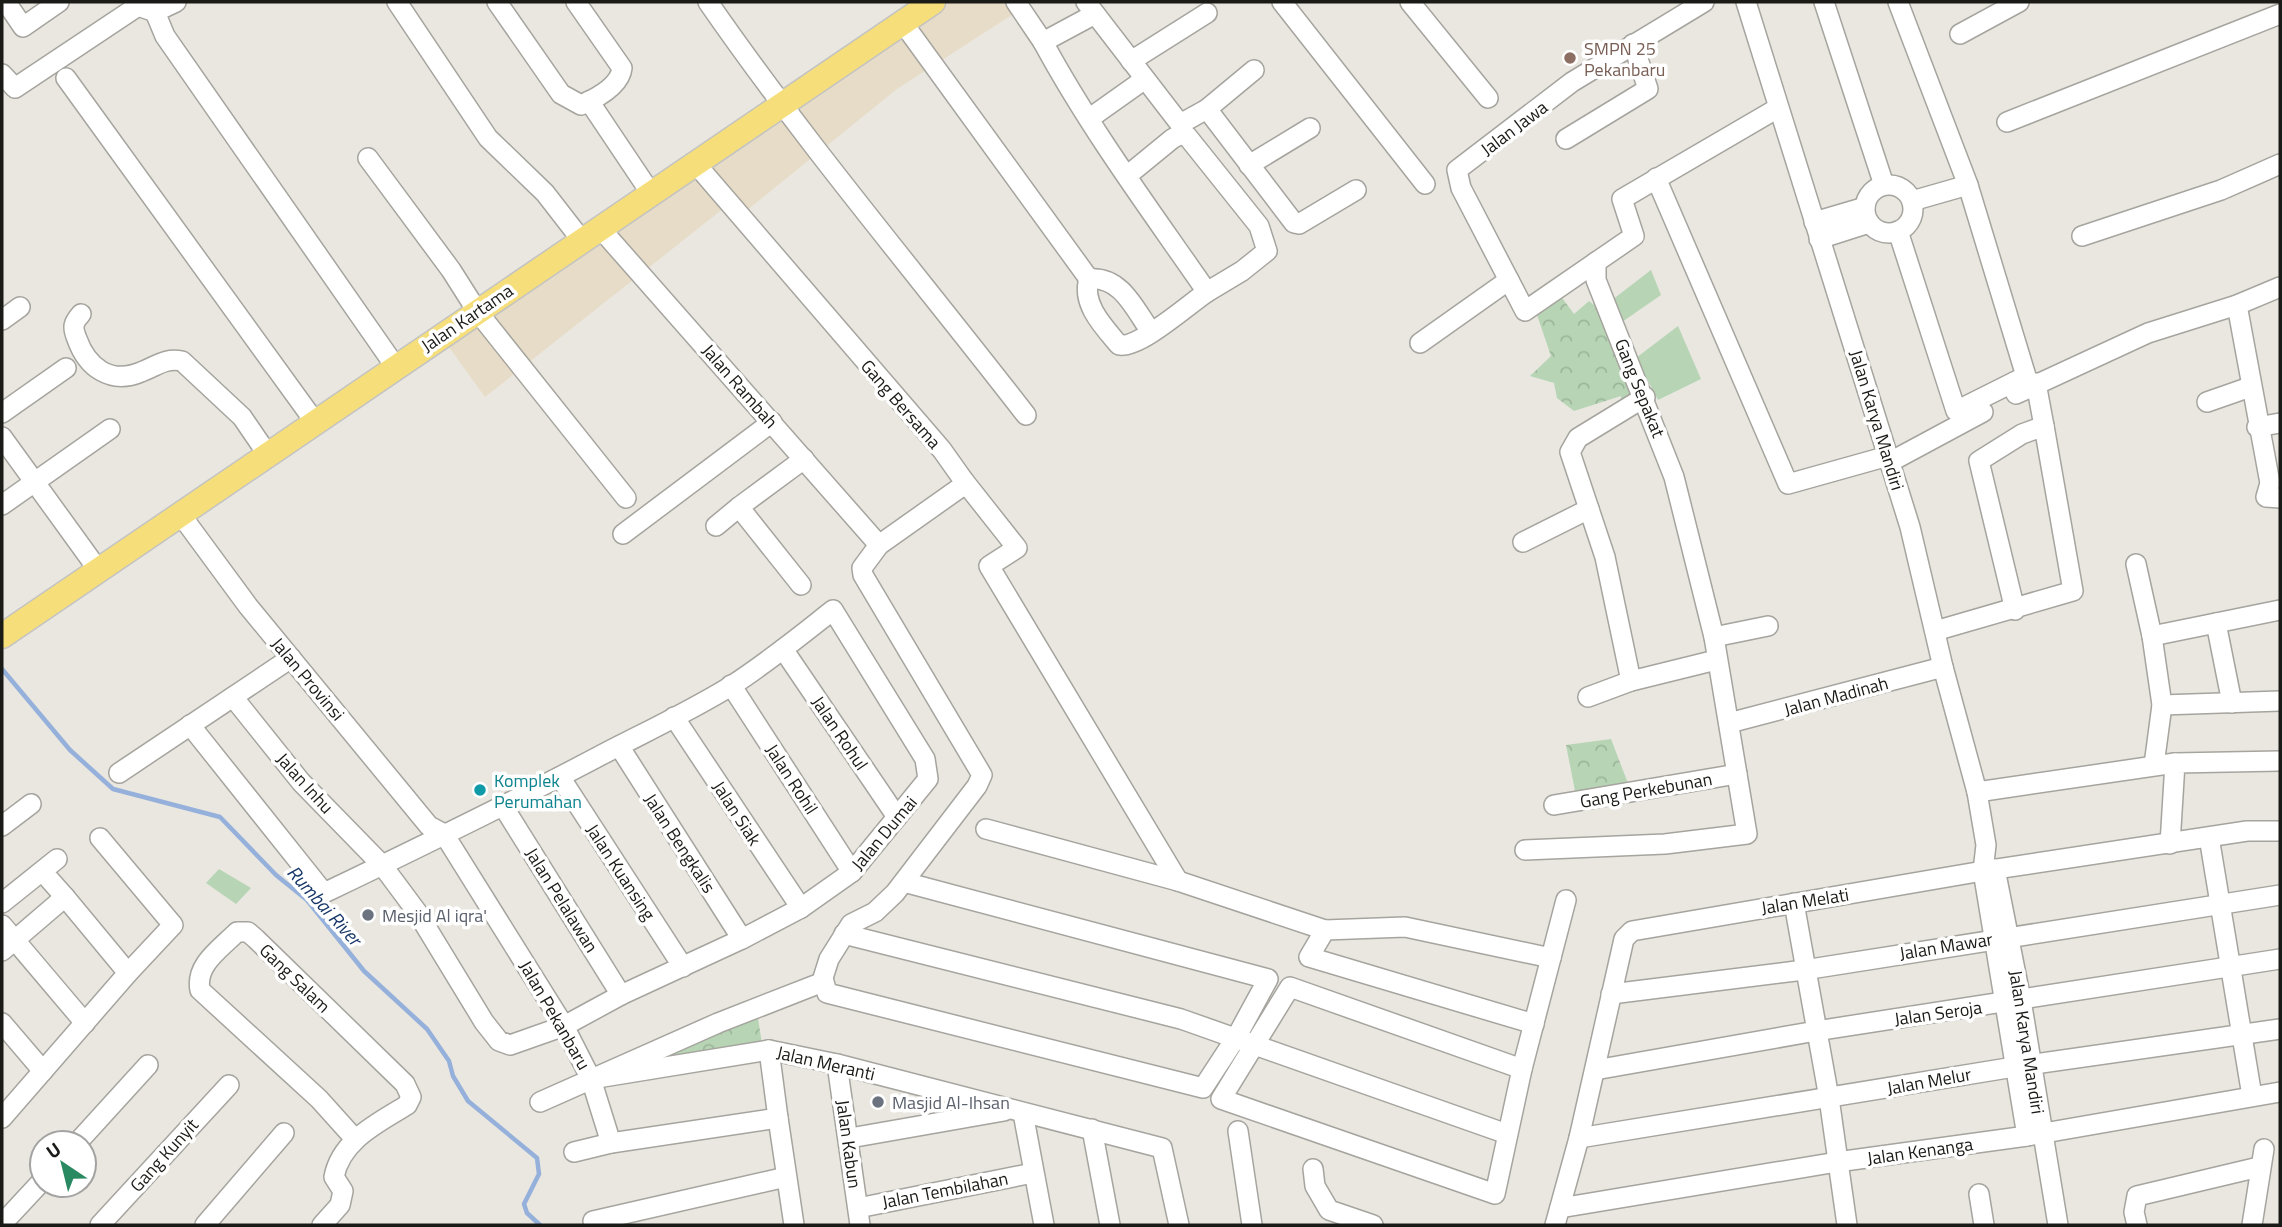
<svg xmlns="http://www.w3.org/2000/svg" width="2282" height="1227" viewBox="0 0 2282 1227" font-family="'Titillium Web',sans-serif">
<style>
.commercial{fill:#e7dcc7}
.grass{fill:#b7d5b5}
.forest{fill:url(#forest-crowns)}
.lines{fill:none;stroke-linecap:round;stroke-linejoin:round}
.stream{stroke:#95b0da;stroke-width:4.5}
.minor-casing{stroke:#a6a49e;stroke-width:22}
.major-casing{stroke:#c3c3c3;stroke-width:27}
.minor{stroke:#fff;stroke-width:19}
.major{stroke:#f6df7a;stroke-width:24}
.education-dot{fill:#8d6e63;stroke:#fff;stroke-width:2.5}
.culture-dot{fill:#0f9aa8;stroke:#fff;stroke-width:2.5}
.worship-dot{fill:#6b7280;stroke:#fff;stroke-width:2.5}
.labels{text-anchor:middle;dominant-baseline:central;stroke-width:7;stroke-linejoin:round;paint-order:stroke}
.education-label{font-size:18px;fill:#785e54;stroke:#fff;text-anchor:start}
.street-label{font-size:18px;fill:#1a1a17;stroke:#fff}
.culture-label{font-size:18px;fill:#0d838f;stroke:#fff;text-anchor:start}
.worship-label{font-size:18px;fill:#5b616d;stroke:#fff;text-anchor:start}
.water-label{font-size:19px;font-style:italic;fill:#163669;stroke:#fff}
</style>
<defs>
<pattern id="forest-crowns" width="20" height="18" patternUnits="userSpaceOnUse" patternTransform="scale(1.75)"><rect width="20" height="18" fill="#b7d5b5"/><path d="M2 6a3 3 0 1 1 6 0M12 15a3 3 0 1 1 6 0" fill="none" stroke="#9db69b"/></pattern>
</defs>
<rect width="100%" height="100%" fill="#e9e7e0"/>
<path class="commercial" d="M 947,2 L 1032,2 L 897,89 L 746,211 L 724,208 L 485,397 L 446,343 Z"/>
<g class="grass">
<path d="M 1651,270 L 1661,295 L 1622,322 L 1612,300 Z"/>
<path d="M 1678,326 L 1701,379 L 1658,400 L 1636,358 Z"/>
<path d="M 219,869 L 251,888 L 236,904 L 206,883 Z"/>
</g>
<g class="forest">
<path d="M 1560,295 L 1574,314 L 1589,301 L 1603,312 L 1637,393 L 1621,408 L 1621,396 L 1574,411 L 1557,398 L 1554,383 L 1530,376 L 1551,356 L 1536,312 Z"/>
<path d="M 1611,739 L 1629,786 L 1576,796 L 1566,745 Z"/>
<path d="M 757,1012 L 762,1044 L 616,1070 Z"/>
</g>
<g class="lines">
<path class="stream" d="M 2,669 L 70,750 L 113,789 L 220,817 L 276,875 L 307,900 L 364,971 L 427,1029 L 449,1061 L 453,1076 L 468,1101 L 537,1158 L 539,1174 L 524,1204 L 527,1213 L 540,1225"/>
<defs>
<g id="minor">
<path d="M 6,2 L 23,27 L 59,2"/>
<path d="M 176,2 L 155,12 L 165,36 L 395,366"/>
<path d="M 397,2 L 488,138 L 545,193 L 583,242"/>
<path d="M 497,2 L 561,94 L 581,105 C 597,98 620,86 622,68 L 576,2"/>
<path d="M 708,2 C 807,145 920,278 1026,415"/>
<path d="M 1016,2 L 1043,42"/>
<path d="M 1086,2 L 1180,124 L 1207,109 L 1254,70"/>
<path d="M 1282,2 L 1425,184"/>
<path d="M 1410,2 L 1488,98"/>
<path d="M 1704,2 L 1572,82 L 1457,170 L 1461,188 L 1525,311 L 1634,236 L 1622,199 L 1778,108"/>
<path d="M 1746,2 L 1910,527 L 1943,667 L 1977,792 L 1986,845 L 1983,871 L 2027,1136"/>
<path d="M 1824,2 L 1884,185"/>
<path d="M 1095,14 L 1043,42 C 1090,129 1151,211 1207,292 L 1242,271 L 1267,251 L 1259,226 L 1187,136 L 1179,135 L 1172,139 L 1128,175"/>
<path d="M 903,23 L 1089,279"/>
<path d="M 1960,34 L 2019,2"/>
<path d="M 1131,61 L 1207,13"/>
<path d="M 2,74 L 15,88 L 138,6 L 155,12"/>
<path d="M 66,78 L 315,422"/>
<path d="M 589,101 L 652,195"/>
<path d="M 1207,109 L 1294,223 L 1299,224 L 1356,190"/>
<path d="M 1090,118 L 1145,79"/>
<path d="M 2007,122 L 2280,14"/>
<path d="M 1566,139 L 1648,89 L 1633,44"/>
<path d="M 368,158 L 451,270 L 477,311 L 626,498"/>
<path d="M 695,163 L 942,450 L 964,481 L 961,487 L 879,545 L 862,568 L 863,575 L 982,775 L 977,786 L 895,893 L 875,912 L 851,924 L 829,959 L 823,978 L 827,993 L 1203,1088 L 1237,1036 L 1268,979 L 904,882"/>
<path d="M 1249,165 L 1310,128"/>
<path d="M 1656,178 L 1788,484 L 1888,456"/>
<circle cx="1889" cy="209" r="24"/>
<path d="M 1912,201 L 1968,185"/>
<path d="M 1814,222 L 1865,207"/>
<path d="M 600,228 L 879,545"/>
<path d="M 1898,231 L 1956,411 L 2026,376 L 1968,185 L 1898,2"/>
<path d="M 2082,236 L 2221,190 L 2280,164"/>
<path d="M 1819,239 L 1869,223"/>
<path d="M 1089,279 C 1081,304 1104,327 1119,345 C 1139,349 1189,304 1207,292"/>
<path d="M 1089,279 C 1121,276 1134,308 1151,332"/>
<path d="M 2237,305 L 2270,483 L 2266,497 L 2280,498"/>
<path d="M 81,314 C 73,323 72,327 77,339 C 87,367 110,385 141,372 C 157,366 164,358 182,361 L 242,417 L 268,455"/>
<path d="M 2,320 L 20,307"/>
<path d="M 1420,343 L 1509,280"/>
<path d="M 2036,383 L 2044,426"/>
<path d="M 2016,394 L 2148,333 L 2237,305 L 2280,287"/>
<path d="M 2207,402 L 2250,387"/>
<path d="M 2,413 L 66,368"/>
<path d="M 2257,427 L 2280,423"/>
<path d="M 2,437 L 99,571"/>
<path d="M 1890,462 L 1983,412"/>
<path d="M 964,481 L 1017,548 L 989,566 L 1178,881"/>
<path d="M 2,505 L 110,429"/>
<path d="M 181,515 L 248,606 L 429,826 L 444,834 L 564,1026 L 591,1079 L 611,1143"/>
<path d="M 716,526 L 739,507"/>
<path d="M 623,534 L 772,422"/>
<path d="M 1523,542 L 1589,509"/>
<path d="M 2136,564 L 2152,636 L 2162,705 L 2154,765"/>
<path d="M 801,585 L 739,507 L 804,459"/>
<path d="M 2216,623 L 2232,703"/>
<path d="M 1935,631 L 2073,591 L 2044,426 L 2022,434 L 1979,461 L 2015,610"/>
<path d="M 2152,636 L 2280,610"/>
<path d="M 1714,637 L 1768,626"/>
<path d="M 783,649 L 897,817"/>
<path d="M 1631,681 L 1605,557 L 1570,452 L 1578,438 L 1645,397"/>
<path d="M 731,685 L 852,872"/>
<path d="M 1588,697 L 1631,681 L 1716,660"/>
<path d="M 2162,705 L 2280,701"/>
<path d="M 674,717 L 801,908"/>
<path d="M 1729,723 L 1943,667"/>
<path d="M 190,725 L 324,893 C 420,847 515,801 609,751 C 650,730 692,710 731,686 C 767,663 800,636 833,610 L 925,759 L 928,779 L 852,872 L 801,908 L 742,939 L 621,995 L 564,1026 L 510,1045 L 499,1041 L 484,1022 L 417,912 L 382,865 L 301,782 L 233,697"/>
<path d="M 619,746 L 742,939"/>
<path d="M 119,773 L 291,658"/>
<path d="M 560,777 L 683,967"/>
<path d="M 1977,792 L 2175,763"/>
<path d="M 1554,805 L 1737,774"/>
<path d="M 503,806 L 621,995"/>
<path d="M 2,826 L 31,804"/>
<path d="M 986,829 L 1178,881 L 1325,930 L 1405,927 L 1551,958"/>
<path d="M 2209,837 L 2252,1096"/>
<path d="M 100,838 L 173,925 L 128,973"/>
<path d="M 2170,844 L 2175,763 L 2280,761"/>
<path d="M 1525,850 L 1665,844 L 1747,834 L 1714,637 L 1674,477 L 1596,280 L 1596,262"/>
<path d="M 1995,869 L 2021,1000 L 2058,1225"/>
<path d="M 49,879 L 65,897"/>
<path d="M 2,903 L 57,859"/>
<path d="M 1794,903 L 1829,1098 L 1847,1225"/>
<path d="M 2,925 L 85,1023"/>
<path d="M 1325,930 L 1309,957 L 1534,1024"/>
<path d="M 844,934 L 1181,1019 L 1507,1134"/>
<path d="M 2,951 L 65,897 L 128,973 L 2,1118"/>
<path d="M 1290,987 L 1522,1069 L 1495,1194 L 1221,1099 Z"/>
<path d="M 1611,994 L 1804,970 L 2280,895"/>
<path d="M 2,1023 L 43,1071"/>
<path d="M 837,1064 L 860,1225"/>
<path d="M 1522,1069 L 1566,900"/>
<path d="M 1595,1070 L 1816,1031 L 2280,959"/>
<path d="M 591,1079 L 769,1050 L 837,1064 L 1162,1148 L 1179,1225"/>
<path d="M 540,1102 L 718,1023 L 823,982"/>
<path d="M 1023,1113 L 1044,1225"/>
<path d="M 778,1118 L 794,1225"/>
<path d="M 1092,1129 L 1110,1225"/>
<path d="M 1238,1131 L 1252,1225"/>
<path d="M 850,1138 L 1004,1111"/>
<path d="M 1579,1138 L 2014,1067 L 2280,1029"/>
<path d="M 77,1143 L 148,1065"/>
<path d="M 574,1152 L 611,1143 L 778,1118 L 769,1050"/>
<path d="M 1313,1169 L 1315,1186 L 1329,1210 L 1373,1225"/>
<path d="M 1979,1194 L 1984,1225"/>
<path d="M 858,1208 L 1033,1173"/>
<path d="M 1560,1208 L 1837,1162 L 2027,1136 L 2280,1092"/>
<path d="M 593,1221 L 786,1177"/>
<path d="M 2,1224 L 42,1181"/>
<path d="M 100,1225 L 229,1085"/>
<path d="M 205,1225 L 284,1133"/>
<path d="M 322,1225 L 340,1205 L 343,1191 L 334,1177 C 341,1140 378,1123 407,1105 L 411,1097 L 405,1084 L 256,939 L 248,932 L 237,932 C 220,949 195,965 200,990 L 319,1099 L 355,1139"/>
<path d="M 1555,1225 L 1579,1138 L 1624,939 L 1632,931 L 1983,871 L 2247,831 L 2280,831"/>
<path d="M 2137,1225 L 2134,1212 L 2137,1196 L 2259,1167"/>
<path d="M 2252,1225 L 2264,1149"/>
</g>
<path id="major" d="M 2,636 L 933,2"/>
</defs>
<use href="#minor" class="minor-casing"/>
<use href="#major" class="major-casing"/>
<use href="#minor" class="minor"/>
<use href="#major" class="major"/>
</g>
<circle class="education-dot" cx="1570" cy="58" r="7"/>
<circle class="culture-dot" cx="480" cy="790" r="7"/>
<g class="worship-dot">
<circle cx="368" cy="915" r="7"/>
<circle cx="878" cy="1102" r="7"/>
</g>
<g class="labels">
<g class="education-label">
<text x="1584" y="48">SMPN 25<tspan x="1584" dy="21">Pekanbaru</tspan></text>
</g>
<g class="street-label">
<text transform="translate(1514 128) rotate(-37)">Jalan Jawa</text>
<text transform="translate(467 318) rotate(-34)">Jalan Kartama</text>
<text transform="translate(740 386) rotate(49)">Jalan Rambah</text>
<text transform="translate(1640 388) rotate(68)">Gang Sepakat</text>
<text transform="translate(901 404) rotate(49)">Gang Bersama</text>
<text transform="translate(1877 420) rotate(73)">Jalan Karya Mandiri</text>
<text transform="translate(308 679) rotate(50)">Jalan Provinsi</text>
<text transform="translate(1836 696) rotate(-15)">Jalan Madinah</text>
<text transform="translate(840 733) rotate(56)">Jalan Rohul</text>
<text transform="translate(792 779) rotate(57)">Jalan Rohil</text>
<text transform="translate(305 783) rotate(48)">Jalan Inhu</text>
<text transform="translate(1646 790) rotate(-10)">Gang Perkebunan</text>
<text transform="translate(737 813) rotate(57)">Jalan Siak</text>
<text transform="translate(884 833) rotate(-50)">Jalan Dumai</text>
<text transform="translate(680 843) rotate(57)">Jalan Bengkalis</text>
<text transform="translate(621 872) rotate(57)">Jalan Kuansing</text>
<text transform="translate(562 900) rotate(58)">Jalan Pelalawan</text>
<text transform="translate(1805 901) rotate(-9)">Jalan Melati</text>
<text transform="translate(1946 946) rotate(-9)">Jalan Mawar</text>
<text transform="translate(295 978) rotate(44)">Gang Salam</text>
<text transform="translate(1938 1013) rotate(-8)">Jalan Seroja</text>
<text transform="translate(555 1015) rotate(60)">Jalan Pekanbaru</text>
<text transform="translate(2027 1042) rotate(81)">Jalan Karya Mandiri</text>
<text transform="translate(826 1063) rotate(13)">Jalan Meranti</text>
<text transform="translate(1929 1081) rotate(-10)">Jalan Melur</text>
<text transform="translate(849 1144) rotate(82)">Jalan Kabun</text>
<text transform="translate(1920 1151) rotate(-8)">Jalan Kenanga</text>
<text transform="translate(164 1155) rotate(-48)">Gang Kunyit</text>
<text transform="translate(945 1190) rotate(-11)">Jalan Tembilahan</text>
</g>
<g class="culture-label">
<text x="494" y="780">Komplek<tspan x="494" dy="21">Perumahan</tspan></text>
</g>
<g class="worship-label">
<text x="382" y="915">Mesjid Al iqra'</text>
<text x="892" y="1102">Masjid Al-Ihsan</text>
</g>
<g class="water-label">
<text transform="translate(325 905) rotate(48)">Rumbai River</text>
</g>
</g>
<rect width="2282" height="1227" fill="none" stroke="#1a1a17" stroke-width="7"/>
<g transform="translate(63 1164) rotate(325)"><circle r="33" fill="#ffffff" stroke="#a3a3a2" stroke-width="2"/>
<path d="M0-5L12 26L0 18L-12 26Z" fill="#298961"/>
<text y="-10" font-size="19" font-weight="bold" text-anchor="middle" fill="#1a1a17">U</text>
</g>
</svg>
